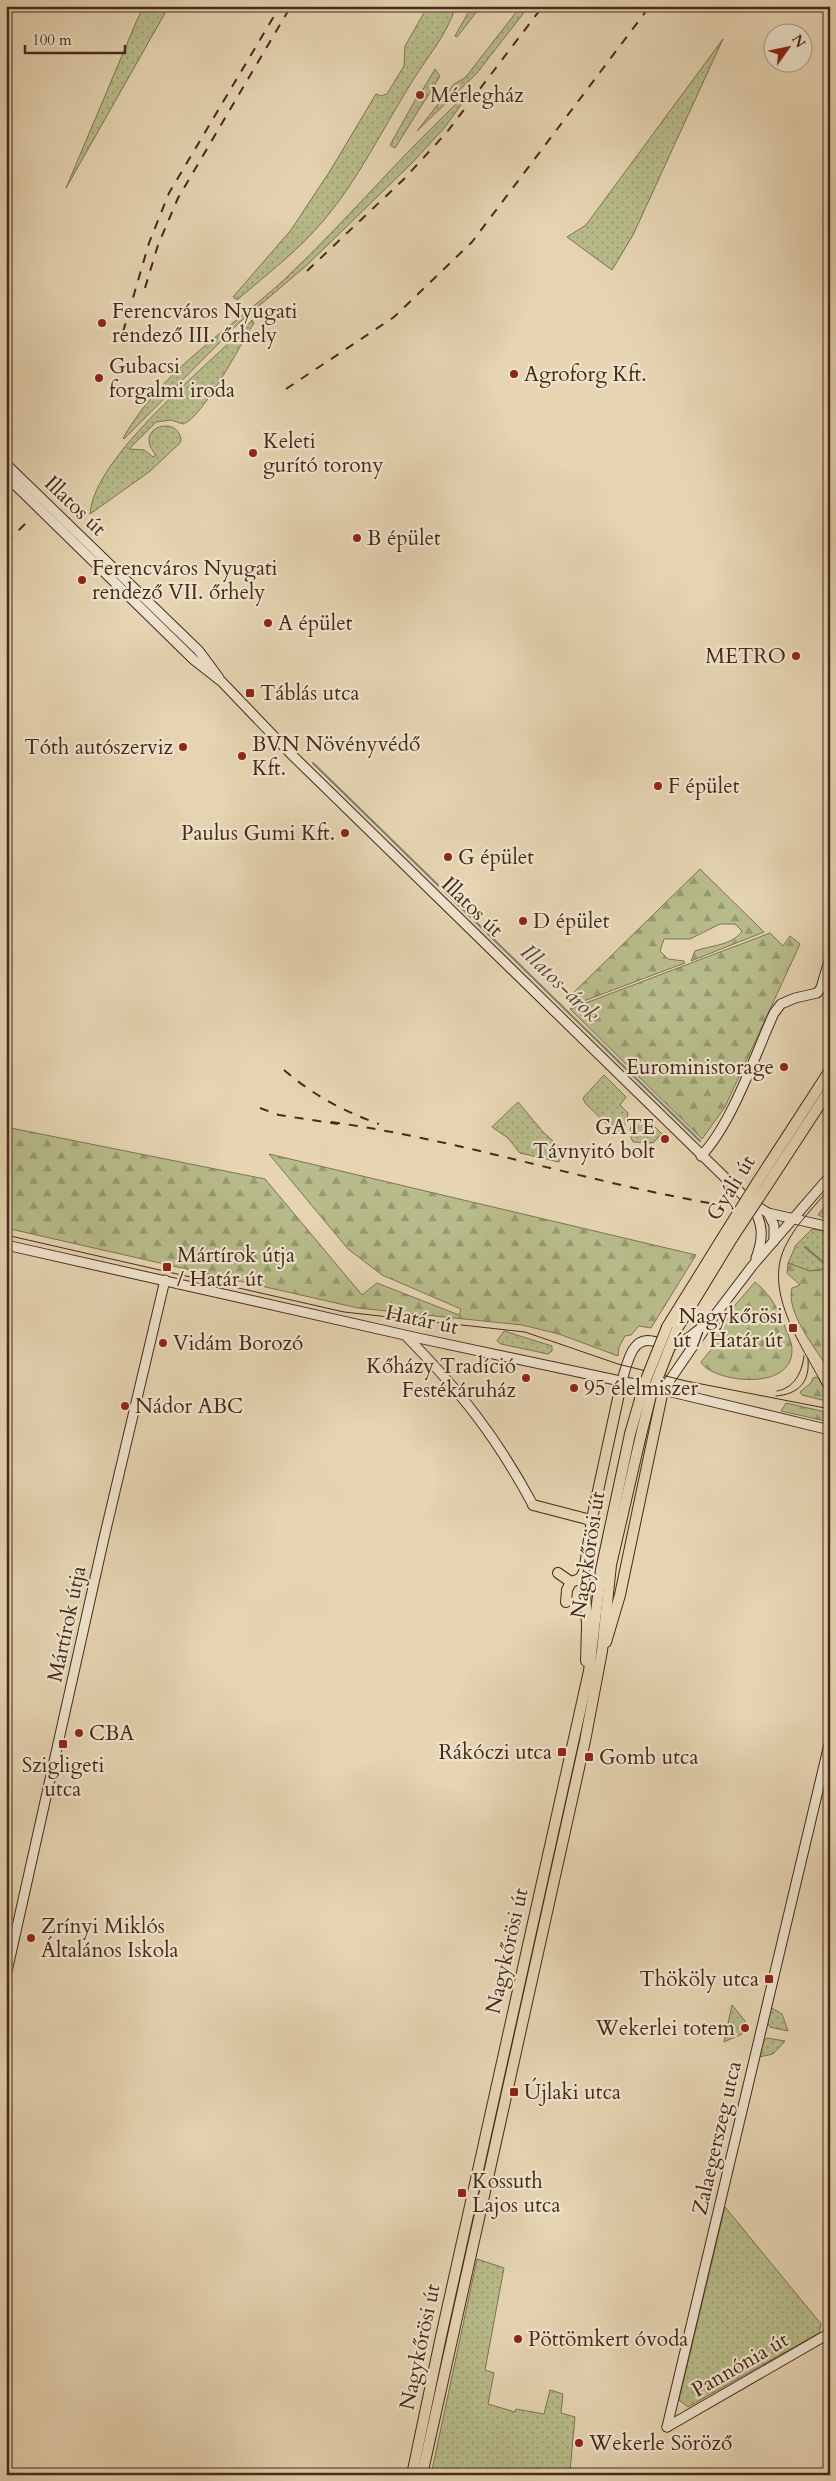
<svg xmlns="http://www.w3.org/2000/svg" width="836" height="2481" viewBox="0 0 836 2481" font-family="Cardo,serif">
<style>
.grass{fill:url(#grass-dots);stroke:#7e7352}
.forest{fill:url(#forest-firs);stroke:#7e7352}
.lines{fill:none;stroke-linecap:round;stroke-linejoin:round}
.stream{stroke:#767f6f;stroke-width:2}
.secondary-casing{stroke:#452a19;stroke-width:11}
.primary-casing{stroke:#452a19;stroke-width:12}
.secondary{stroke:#efe3cd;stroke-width:9}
.primary{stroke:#e6d4b2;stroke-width:10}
.tram{stroke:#452a19;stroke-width:1}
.rail{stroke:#452a19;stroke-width:2;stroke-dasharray:9 9;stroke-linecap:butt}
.primary-bridge-casing{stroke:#452a19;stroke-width:12;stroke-linecap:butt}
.primary-bridge{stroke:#e6d4b2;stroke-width:10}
.poi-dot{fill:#8f2418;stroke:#efe3cd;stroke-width:2}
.labels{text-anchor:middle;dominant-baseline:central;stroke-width:4.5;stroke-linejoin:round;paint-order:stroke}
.poi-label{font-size:21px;fill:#452a19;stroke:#efe3cd;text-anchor:start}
.street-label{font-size:21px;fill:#452a19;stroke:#efe3cd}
.water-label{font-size:22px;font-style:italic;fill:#554636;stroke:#efe3cd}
</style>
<defs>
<pattern id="grass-dots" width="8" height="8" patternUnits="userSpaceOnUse" patternTransform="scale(1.25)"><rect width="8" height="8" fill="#b8bc8a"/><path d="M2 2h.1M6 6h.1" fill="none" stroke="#979970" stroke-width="1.8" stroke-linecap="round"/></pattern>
<pattern id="forest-firs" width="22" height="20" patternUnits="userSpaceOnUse" patternTransform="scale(1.25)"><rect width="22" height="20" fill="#b8bc8a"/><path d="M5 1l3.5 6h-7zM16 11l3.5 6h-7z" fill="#979970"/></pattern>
</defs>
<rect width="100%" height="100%" fill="#e6d4b2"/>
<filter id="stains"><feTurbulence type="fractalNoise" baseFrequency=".004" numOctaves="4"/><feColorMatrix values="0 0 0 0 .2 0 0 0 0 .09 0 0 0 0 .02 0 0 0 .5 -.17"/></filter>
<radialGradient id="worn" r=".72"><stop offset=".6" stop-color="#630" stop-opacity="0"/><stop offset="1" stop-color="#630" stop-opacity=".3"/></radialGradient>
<g class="grass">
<path d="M 144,6 L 169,6 L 66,188 L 137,20 Z"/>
<path d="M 428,6 L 456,6 C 446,37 426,58 410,85 C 382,130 358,180 324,220 C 298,251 267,274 237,300 L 233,297 L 291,230 L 330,171 L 376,94 L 381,96 L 387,94 L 404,66 L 405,46 Z"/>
<path d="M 472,6 L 481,6 L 457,37 L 455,36 Z"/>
<path d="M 521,6 L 529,6 L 477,73 L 417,131 L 454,84 L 465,78 Z"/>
<path d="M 723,39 L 633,235 L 612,270 L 567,237 L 586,225 Z"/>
<path d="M 435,69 L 440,76 L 395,148 L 390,145 L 418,95 L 424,99 L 427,95 L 422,91 Z"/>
<path d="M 470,90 L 471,91 L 445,127 L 413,162 L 307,265 L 240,322 L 124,439 L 123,438 C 165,366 228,332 287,277 C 322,244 354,209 387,174 C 414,145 442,118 470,90 Z"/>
<path d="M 252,320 L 254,323 C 241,343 203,418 183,424 L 171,420 L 156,422 L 129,449 L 144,450 L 153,457 L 156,455 C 132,428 177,414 181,439 L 180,443 L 149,472 L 90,514 C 94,455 211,364 252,320 Z"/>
<path d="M 604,1075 L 626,1097 L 620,1105 L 628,1113 C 626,1121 625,1132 617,1134 L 585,1103 L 583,1098 Z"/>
<path d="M 518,1102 L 543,1132 L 564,1151 L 559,1162 L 520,1153 L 508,1138 L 492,1127 Z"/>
<path d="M 645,1117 L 662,1134 L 653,1143 L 633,1142 C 628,1133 630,1127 635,1118 L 640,1123 Z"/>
<path d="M 830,1199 L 830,1220 L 818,1215 Z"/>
<path d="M 812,1229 L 830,1232 L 830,1268 L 810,1271 L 788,1263 L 796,1245 Z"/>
<path d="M 504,1331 L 552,1346 L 552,1351 L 548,1354 L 501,1344 L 497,1341 Z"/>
<path d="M 732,2005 L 745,2021 L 742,2034 L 724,2042 Z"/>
<path d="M 770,2007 L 782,2014 L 788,2031 L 770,2027 L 767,2022 Z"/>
<path d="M 767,2038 L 785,2041 L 773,2054 L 759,2057 L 763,2041 Z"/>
<path d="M 725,2207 L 821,2324 L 819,2333 L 688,2407 L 679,2400 Z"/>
<path d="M 477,2259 L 504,2268 L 485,2370 L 494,2373 L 488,2404 L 515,2412 L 516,2409 L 544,2414 L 550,2390 L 563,2394 L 561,2413 L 575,2417 L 570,2471 L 564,2475 L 431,2475 Z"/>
</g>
<g class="forest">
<path d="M 700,869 L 764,932 L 691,961 L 695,951 C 711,945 732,946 742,931 L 735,924 L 720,924 L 690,939 L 664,939 L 660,951 L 668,959 L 684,961 L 685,963 L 573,1005 L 567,999 Z"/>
<path d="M 770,933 L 783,946 L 790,936 L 800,944 L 725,1107 L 702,1139 L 570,1009 Z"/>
<path d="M 6,1127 L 265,1179 L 362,1295 L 377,1283 L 459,1315 L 461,1309 L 382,1275 L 348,1249 L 269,1154 L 696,1255 L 651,1328 L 639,1326 L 631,1335 L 625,1336 L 619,1347 L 618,1356 L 559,1334 L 522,1325 L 358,1308 L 6,1228 Z"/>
<path d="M 788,1263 L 810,1271 L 830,1268 L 830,1371 C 818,1352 785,1312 792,1288 L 800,1285 L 787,1273 Z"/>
<path d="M 755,1282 C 770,1294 778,1309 785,1327 C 787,1333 792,1342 792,1349 C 794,1393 711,1382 701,1362 L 714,1346 L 713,1331 Z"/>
<path d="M 817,1377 L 830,1396 L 830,1402 L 802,1395 L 800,1392 L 811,1383 L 813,1378 Z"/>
<path d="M 786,1403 L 830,1413 L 830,1422 L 781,1411 Z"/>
</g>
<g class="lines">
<g class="stream">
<path d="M 313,763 L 700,1141"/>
<path d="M 805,1247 L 824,1263 L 830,1264"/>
</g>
<defs>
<g id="secondary">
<path d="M 6,464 L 199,651 L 219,678"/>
<path d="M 6,476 L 194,660 L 222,682 L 291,754 L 750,1202 L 768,1213 L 830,1227"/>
<path d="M 701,1156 C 732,1124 755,1055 774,1013 L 781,1004 L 795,998 L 817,993 L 821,988 L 830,957"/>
<path d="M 752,1205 C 763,1224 764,1237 756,1258"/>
<path d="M 768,1213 L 774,1225 L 774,1241"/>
<path d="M 6,1245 L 418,1338 L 663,1390 L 830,1430"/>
<path d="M 406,1336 C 460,1391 496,1436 533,1505"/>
<path d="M 622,1380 C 627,1366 631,1336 652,1341 C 660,1342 667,1346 676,1344 C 686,1342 694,1333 702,1327"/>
<path d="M 663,1390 L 709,1323 L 753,1265 L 830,1176"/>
<path d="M 6,1976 L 104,1538 L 165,1280"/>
<path d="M 667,2427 L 830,1740"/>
<path d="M 667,2427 L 830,2333"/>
</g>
<g id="primary">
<path d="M 758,1181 L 830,1070"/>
<path d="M 766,1187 L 830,1089"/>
<path d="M 667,1327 L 726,1232"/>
<path d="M 677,1329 L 733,1237"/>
<path d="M 533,1505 L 587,1519 L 592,1523"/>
<path d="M 558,1573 L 571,1582 L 580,1579 L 584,1572"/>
<path d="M 566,1602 L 567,1590 L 571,1582"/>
<path d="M 606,1642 L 620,1595 L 663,1390"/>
<path d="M 586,1661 L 587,1626 L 584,1572 L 593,1514 L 622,1380"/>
<path d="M 412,2475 L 440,2341 L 589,1671 L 601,1570 L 630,1434"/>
<path d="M 422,2475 L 585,1741 L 602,1651 L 611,1565 L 641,1435"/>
</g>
</defs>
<use href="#secondary" class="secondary-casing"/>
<use href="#primary" class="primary-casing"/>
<use href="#secondary" class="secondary"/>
<use href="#primary" class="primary"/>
<g class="tram">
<path d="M 830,1188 C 815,1206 797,1223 787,1243 C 761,1289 801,1344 823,1386 L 830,1395"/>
<path d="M 6,1235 L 344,1312 L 525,1332 L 618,1364 L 686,1381 L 830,1409"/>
<path d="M 777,1391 C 794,1388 802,1373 804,1356"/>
<path d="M 776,1396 C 799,1394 810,1382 808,1359"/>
</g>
<g class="rail">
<path d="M 307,271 L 404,179 L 447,132 L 543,6"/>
<path d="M 145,288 L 158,245 L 178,198 L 291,6"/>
<path d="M 123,332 L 149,243 L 169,193 L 280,6"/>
<path d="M 286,389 L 394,317 L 472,242 L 650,6"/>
<path d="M 6,543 L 27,522"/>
<path d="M 284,1070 C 313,1095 343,1111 379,1124"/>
<path d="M 260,1108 L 279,1115 L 338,1124"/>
<path d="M 331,1122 C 461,1140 586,1182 715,1204"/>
</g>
<defs>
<g id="primary-bridge">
<path d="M 726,1232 L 758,1181"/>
<path d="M 733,1237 L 766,1187"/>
<path d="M 630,1434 L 645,1382 L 667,1327"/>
<path d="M 641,1435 L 651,1395 L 677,1329"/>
</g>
</defs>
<use href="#primary-bridge" class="primary-bridge-casing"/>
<use href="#primary-bridge" class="primary-bridge"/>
</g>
<g class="poi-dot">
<circle cx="420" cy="95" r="5"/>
<circle cx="102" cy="323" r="5"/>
<circle cx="514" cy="374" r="5"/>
<circle cx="99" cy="378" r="5"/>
<circle cx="253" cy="453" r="5"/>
<circle cx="357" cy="538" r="5"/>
<circle cx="82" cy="580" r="5"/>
<circle cx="268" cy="623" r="5"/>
<circle cx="796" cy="656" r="5"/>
<rect x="245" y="688" width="10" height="10" rx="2.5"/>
<circle cx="183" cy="747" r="5"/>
<circle cx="242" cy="756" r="5"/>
<circle cx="658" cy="786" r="5"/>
<circle cx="345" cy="833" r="5"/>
<circle cx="448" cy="857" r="5"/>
<circle cx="523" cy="921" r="5"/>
<circle cx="784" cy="1067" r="5"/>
<circle cx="665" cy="1139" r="5"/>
<rect x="162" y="1262" width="10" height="10" rx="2.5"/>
<rect x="788" y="1323" width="10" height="10" rx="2.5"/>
<circle cx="163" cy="1343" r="5"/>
<circle cx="526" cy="1378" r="5"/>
<circle cx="574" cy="1388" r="5"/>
<circle cx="125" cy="1406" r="5"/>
<circle cx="79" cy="1733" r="5"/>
<rect x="58" y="1739" width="10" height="10" rx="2.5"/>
<rect x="557" y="1747" width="10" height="10" rx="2.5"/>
<rect x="584" y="1752" width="10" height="10" rx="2.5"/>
<circle cx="31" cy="1938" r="5"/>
<rect x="764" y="1974" width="10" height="10" rx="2.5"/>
<circle cx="745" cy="2028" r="5"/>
<rect x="509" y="2087" width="10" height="10" rx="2.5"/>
<rect x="457" y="2188" width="10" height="10" rx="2.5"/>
<circle cx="518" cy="2339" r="5"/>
<circle cx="579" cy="2443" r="5"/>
</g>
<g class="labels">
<g class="poi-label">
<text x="430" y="95">Mérlegház</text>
<text x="112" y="311">Ferencváros Nyugati<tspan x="112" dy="24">rendező III. őrhely</tspan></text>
<text x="109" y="366">Gubacsi<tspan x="109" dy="24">forgalmi iroda</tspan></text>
<text x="524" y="374">Agroforg Kft.</text>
<text x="263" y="441">Keleti<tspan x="263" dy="24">gurító torony</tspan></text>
<text x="367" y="538">B épület</text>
<text x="92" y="568">Ferencváros Nyugati<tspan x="92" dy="24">rendező VII. őrhely</tspan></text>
<text x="278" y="623">A épület</text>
<text x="786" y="656" text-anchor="end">METRO</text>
<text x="260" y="693">Táblás utca</text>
<text x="252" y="744">BVN Növényvédő<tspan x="252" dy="24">Kft.</tspan></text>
<text x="173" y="747" text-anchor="end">Tóth autószerviz</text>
<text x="668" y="786">F épület</text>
<text x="335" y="833" text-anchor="end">Paulus Gumi Kft.</text>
<text x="458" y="857">G épület</text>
<text x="533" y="921">D épület</text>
<text x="774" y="1067" text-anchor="end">Euroministorage</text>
<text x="655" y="1127" text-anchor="end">GATE<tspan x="655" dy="24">Távnyitó bolt</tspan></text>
<text x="177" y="1255">Mártírok útja<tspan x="177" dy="24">/ Határ út</tspan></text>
<text x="783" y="1316" text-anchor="end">Nagykőrösi<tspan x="783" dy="24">út / Határ út</tspan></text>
<text x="173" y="1343">Vidám Borozó</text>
<text x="516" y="1366" text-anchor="end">Kőházy Tradíció<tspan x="516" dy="24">Festékáruház</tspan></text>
<text x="584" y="1388">95 élelmiszer</text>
<text x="135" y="1406">Nádor ABC</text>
<text x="89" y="1733">CBA</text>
<text x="552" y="1752" text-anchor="end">Rákóczi utca</text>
<text x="599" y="1757">Gomb utca</text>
<text x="63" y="1765" text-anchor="middle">Szigligeti<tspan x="63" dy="24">utca</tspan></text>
<text x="41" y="1926">Zrínyi Miklós<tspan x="41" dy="24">Általános Iskola</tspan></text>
<text x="759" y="1979" text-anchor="end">Thököly utca</text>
<text x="735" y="2028" text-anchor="end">Wekerlei totem</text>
<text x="524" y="2092">Újlaki utca</text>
<text x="472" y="2181">Kossuth<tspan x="472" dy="24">Lajos utca</tspan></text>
<text x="528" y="2339">Pöttömkert óvoda</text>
<text x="589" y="2443">Wekerle Söröző</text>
</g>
<g class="street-label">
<text transform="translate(75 506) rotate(44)">Illatos út</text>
<text transform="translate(472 907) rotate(44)">Illatos út</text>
<text transform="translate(731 1188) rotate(-58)">Gyáli út</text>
<text transform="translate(422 1320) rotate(12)">Határ út</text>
<text transform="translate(588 1555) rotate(-81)">Nagykőrösi út</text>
<text transform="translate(67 1624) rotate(-78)">Mártírok útja</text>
<text transform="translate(507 1951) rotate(-77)">Nagykőrösi út</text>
<text transform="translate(717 2138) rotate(-77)">Zalaegerszeg utca</text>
<text transform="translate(420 2347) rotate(-78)">Nagykőrösi út</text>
<text transform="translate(740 2365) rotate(-30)">Pannónia út</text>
</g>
<g class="water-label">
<text transform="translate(560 983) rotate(44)">Illatos-árok</text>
</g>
</g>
<rect width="836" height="2481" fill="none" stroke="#e6d4b2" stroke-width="25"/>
<rect x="8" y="8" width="821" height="2466" fill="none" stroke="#452a19" stroke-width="2.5"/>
<rect x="12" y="12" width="811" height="2456" fill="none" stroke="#452a19"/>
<g transform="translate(788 48) rotate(57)"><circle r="24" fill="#efe3cd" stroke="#ab9985"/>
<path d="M0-4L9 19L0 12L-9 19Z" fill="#8f2418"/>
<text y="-8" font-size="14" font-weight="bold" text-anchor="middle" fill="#452a19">N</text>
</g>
<path d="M25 45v8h100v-8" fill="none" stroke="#452a19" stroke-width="2.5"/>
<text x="32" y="45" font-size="15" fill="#452a19" stroke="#efe3cd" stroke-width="4" paint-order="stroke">100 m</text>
<rect width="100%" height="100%" filter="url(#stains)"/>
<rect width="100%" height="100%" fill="url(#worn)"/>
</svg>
